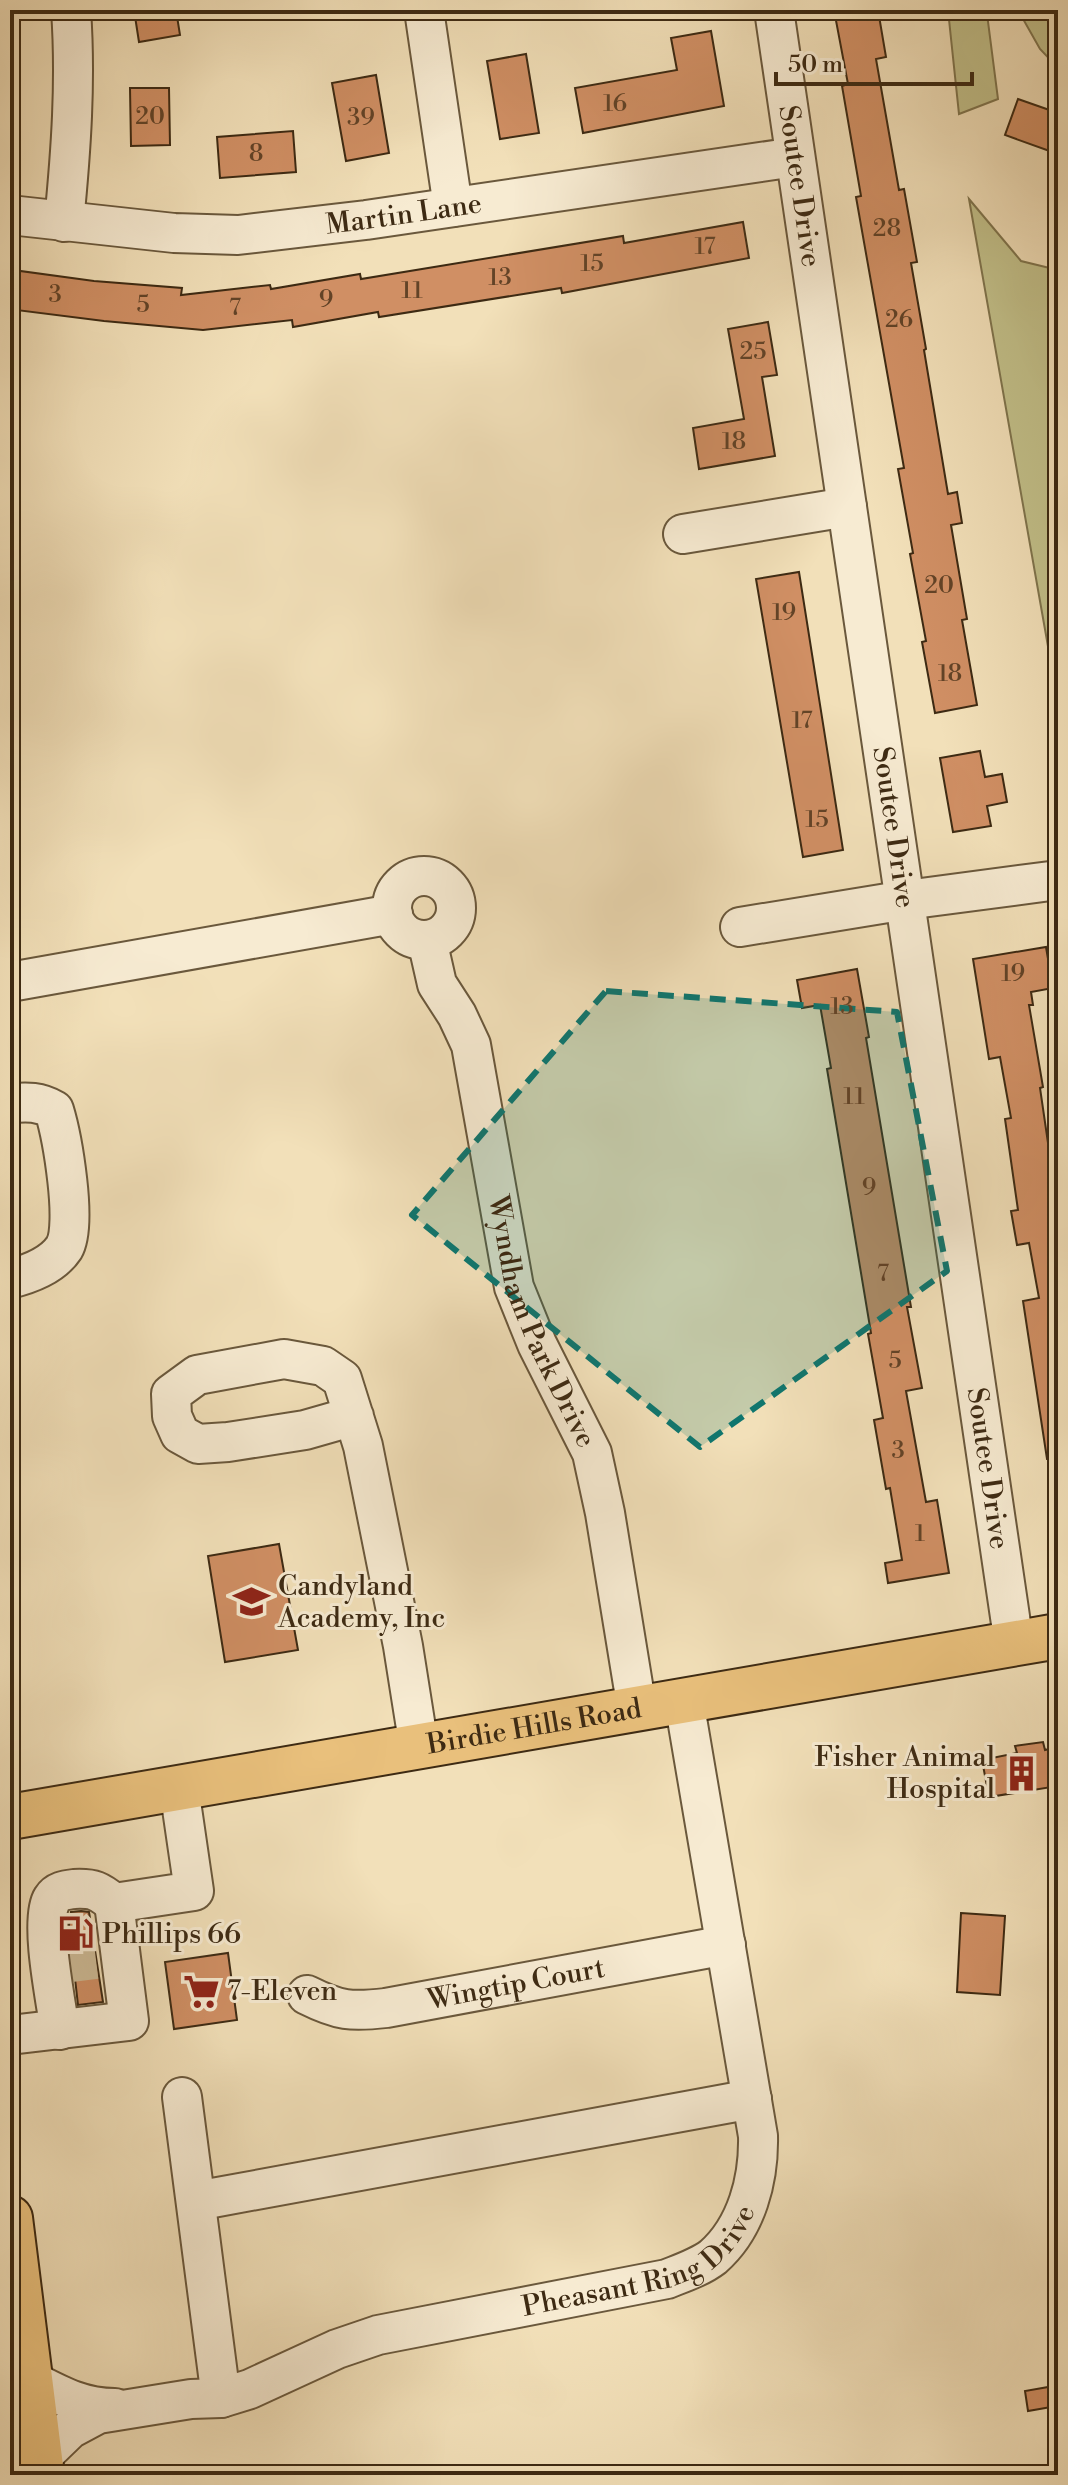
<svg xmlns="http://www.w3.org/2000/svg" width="1068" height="2485" viewBox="0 0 1068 2485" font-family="'Libre Bodoni',serif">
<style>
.green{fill:#c2c08a;stroke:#80754e;stroke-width:2}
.building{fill:#d08f64;stroke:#3d2a13;stroke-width:2}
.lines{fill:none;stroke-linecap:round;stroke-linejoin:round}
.minor-tunnel{stroke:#cebc98;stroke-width:38;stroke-dasharray:38 19;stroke-linecap:butt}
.minor-casing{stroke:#6a583c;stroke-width:42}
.major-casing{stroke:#3d2a13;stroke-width:48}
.minor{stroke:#f7ebd2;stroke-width:38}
.major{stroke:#e9c07c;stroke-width:44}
.marked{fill:#0f766e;fill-opacity:0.2;stroke:#0f766e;stroke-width:6;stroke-dasharray:16 10;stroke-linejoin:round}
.labels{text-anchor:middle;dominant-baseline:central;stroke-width:6;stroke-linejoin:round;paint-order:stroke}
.number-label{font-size:24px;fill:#624327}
.street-label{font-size:28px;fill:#3d2a13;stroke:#f7ebd2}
.poi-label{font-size:28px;fill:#3d2a13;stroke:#f7ebd2;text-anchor:start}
</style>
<rect width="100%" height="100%" fill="#f2e0b9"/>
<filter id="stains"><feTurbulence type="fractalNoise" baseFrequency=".0025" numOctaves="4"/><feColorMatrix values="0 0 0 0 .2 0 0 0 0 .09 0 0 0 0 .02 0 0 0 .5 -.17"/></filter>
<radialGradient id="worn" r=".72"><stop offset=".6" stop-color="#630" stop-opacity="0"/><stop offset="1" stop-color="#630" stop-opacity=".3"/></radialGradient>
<g class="green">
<path d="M 948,10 L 997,10 L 987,14 L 998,99 L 959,114 Z"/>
<path d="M 1018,10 L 1058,10 L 1058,68 L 1040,49 Z"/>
<path d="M 969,199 L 1021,261 L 1058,270 L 1058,703 Z"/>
</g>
<g class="building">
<path d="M 134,10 L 176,10 L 180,35 L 139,42 Z"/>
<path d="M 834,10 L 878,10 L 886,57 L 876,59 L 899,190 L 904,189 L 917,262 L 911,263 L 926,349 L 924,350 L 948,494 L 957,492 L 962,523 L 951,525 L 967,619 L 962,620 L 977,705 L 935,713 L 922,642 L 926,641 L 910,554 L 913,553 L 898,469 L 904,468 L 856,197 L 861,196 L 842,86 L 848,84 Z"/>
<path d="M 711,31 L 724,106 L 583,133 L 575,88 L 677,70 L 671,38 Z"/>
<path d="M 526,54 L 539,133 L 500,139 L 487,61 Z"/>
<path d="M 376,75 L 389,153 L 346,161 L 332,83 Z"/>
<path d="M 130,88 L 169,88 L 170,145 L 131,146 Z"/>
<path d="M 1018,99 L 1058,113 L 1058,154 L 1005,135 Z"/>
<path d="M 293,131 L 296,172 L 220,178 L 217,137 Z"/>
<path d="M 743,222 L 749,258 L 562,293 L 561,288 L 379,317 L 378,312 L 293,327 L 292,320 L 203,330 L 104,321 L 16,310 L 20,271 L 94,281 L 182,288 L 181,295 L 270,285 L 271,289 L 360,274 L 361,279 L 623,236 L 624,243 Z"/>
<path d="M 768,322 L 777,375 L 762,377 L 775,456 L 699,469 L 693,428 L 744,419 L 728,329 Z"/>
<path d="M 799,572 L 843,850 L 803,857 L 756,579 Z"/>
<path d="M 980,751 L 985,777 L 1002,774 L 1007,802 L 987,806 L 991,826 L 953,832 L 940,758 Z"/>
<path d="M 1046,947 L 1053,988 L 1031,992 L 1033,1005 L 1029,1005 L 1043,1087 L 1040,1088 L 1048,1143 L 1058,1142 L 1058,1165 L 1051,1166 L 1058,1208 L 1058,1458 L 1047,1459 L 1023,1301 L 1039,1298 L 1029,1243 L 1017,1245 L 1011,1211 L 1018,1210 L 1005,1119 L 1011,1118 L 1000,1057 L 989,1059 L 973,959 Z"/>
<path d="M 857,969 L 869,1037 L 866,1038 L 911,1307 L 907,1307 L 922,1388 L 906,1391 L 926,1502 L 937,1500 L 949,1573 L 888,1583 L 885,1563 L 902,1560 L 890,1488 L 886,1489 L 874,1420 L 883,1418 L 868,1334 L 871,1333 L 827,1069 L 831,1068 L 820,1005 L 802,1008 L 797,980 Z"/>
<path d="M 279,1544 L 298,1650 L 225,1662 L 208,1556 Z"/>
<path d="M 1043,1742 L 1045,1750 L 1058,1747 L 1058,1786 L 989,1797 L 982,1760 L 1017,1753 L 1015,1746 Z"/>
<path d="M 81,1911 L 89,1912 L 103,2002 L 78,2005 L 69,1925 L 71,1912 Z"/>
<path d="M 961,1913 L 1005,1916 L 1000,1995 L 957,1992 Z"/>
<path d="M 228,1953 L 237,2020 L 174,2029 L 165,1962 Z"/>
<path d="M 1054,2386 L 1057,2406 L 1028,2411 L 1025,2391 Z"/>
</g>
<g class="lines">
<path class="minor-tunnel" d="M 64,1964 L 96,1960"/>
<defs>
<g id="minor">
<path d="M 424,10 L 453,207"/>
<path id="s1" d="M 774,10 L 1014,1644"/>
<path id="s2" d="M 10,215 L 174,233 L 238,235 L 366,220 L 795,157"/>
<path d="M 64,222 C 71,151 76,81 71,10"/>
<path d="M 683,534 L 847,507"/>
<circle cx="424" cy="908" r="32"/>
<path d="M 740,927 L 906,900 L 1058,880"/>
<path id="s3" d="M 427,940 L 437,984 L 457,1015 L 471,1045 L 514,1287 L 537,1344 L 592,1453 L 605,1513 L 637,1709"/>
<path d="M 10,982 L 393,914"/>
<path d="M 10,1103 C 27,1102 39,1101 54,1110 C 62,1136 78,1225 64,1248 C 52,1266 29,1274 10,1279"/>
<path d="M 354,1416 L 305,1430 L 228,1442 L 198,1444 L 180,1434 L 172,1416 L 171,1394 L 197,1375 L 284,1359 L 323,1366 L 342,1379 L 363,1446 L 403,1646 L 419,1747"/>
<path id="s4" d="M 307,1995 C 339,2011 351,2012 386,2008 L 726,1945"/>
<path d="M 60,2030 C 56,2003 39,1919 52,1899 C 57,1891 65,1890 74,1889 C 94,1888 99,1891 114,1903"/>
<path d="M 10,2035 L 129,2021 L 114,1903 L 194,1891 L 179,1788"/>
<path d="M 182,2097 L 221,2398"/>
<path d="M 196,2201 L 752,2099"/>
<path d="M 30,2380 C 59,2395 82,2408 115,2408"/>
<path id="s5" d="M 40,2458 L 70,2429 L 98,2414 L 191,2399 L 221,2398 L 250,2389 L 337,2349 L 378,2335 L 667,2279 C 682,2273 700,2267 713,2257 C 747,2227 759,2179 758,2136 L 684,1701"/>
</g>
<g id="major">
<path id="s6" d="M 10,1817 L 1058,1636"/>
<path d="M 10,2218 L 42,2475"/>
</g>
</defs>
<use href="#minor" class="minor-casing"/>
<use href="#major" class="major-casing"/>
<use href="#minor" class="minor"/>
<use href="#major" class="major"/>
</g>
<path class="marked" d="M 606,991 L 897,1012 L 947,1271 L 700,1447 L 412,1215 Z"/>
<defs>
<symbol id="school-bare" viewBox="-9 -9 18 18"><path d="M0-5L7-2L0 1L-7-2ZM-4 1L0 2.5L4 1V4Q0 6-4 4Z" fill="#8f2418" stroke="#f7ebd2" stroke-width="2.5" paint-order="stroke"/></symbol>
<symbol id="building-bare" viewBox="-9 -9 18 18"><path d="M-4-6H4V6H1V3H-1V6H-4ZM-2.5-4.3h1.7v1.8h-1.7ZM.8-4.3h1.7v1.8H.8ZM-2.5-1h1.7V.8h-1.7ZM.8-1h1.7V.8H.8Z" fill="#8f2418" stroke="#f7ebd2" stroke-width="2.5" paint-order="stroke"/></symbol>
<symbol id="fuel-bare" viewBox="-9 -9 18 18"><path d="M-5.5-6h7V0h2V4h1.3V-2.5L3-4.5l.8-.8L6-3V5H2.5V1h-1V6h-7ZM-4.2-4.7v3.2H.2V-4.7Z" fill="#8f2418" stroke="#f7ebd2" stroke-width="2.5" paint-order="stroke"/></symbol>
<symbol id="supermarket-bare" viewBox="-9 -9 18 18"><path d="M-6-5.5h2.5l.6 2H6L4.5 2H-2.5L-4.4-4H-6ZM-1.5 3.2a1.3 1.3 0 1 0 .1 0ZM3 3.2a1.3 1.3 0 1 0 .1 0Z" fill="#8f2418" stroke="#f7ebd2" stroke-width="2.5" paint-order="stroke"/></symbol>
</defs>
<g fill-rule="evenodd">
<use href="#school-bare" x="226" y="1576" width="51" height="51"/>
<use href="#building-bare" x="996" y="1748" width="51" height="51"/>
<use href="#fuel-bare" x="50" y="1908" width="51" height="51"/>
<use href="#supermarket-bare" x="176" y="1966" width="51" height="51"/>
</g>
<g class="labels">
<g class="number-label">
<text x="615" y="104">16</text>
<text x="150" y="117">20</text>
<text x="361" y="118">39</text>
<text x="256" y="154">8</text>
<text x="887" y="229">28</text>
<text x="705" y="247">17</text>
<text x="592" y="264">15</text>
<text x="500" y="278">13</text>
<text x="412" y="291">11</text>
<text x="55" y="295">3</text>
<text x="326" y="300">9</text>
<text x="143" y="305">5</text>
<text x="235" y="308">7</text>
<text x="899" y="320">26</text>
<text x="753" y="352">25</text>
<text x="734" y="442">18</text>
<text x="939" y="586">20</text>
<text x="784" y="613">19</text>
<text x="950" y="674">18</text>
<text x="802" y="721">17</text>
<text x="817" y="820">15</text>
<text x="1013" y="974">19</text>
<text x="842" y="1007">13</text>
<text x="854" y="1097">11</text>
<text x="869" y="1188">9</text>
<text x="883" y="1274">7</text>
<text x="895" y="1361">5</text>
<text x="898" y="1451">3</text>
<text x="920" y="1534">1</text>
</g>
<g class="street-label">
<text stroke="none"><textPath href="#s1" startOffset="178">Soutee Drive</textPath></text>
<text stroke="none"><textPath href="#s2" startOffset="396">Martin Lane</textPath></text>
<text stroke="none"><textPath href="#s1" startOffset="826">Soutee Drive</textPath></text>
<text stroke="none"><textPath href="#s3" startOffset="402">Wyndham Park Drive</textPath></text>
<text stroke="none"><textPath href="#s1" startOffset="1474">Soutee Drive</textPath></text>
<text stroke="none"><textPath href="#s6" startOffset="532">Birdie Hills Road</textPath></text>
<text stroke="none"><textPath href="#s4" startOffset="214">Wingtip Court</textPath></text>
<text stroke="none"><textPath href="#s5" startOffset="644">Pheasant Ring Drive</textPath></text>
</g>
<g class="poi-label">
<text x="278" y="1586">Candyland<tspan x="278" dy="32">Academy, Inc</tspan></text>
<text x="995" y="1757" text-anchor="end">Fisher Animal<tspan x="995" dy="32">Hospital</tspan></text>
<text x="102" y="1934">Phillips 66</text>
<text x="227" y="1991">7-Eleven</text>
</g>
</g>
<rect width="1068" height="2485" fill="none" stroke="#f2e0b9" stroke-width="40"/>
<rect x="12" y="12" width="1044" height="2461" fill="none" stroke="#3d2a13" stroke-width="4"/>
<rect x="20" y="20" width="1028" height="2445" fill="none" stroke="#3d2a13" stroke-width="2"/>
<path d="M776 72v12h196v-12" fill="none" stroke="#3d2a13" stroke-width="4"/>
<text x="788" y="72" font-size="24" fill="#3d2a13" stroke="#f7ebd2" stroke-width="6" paint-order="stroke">50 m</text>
<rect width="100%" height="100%" filter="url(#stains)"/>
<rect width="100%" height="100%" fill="url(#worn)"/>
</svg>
